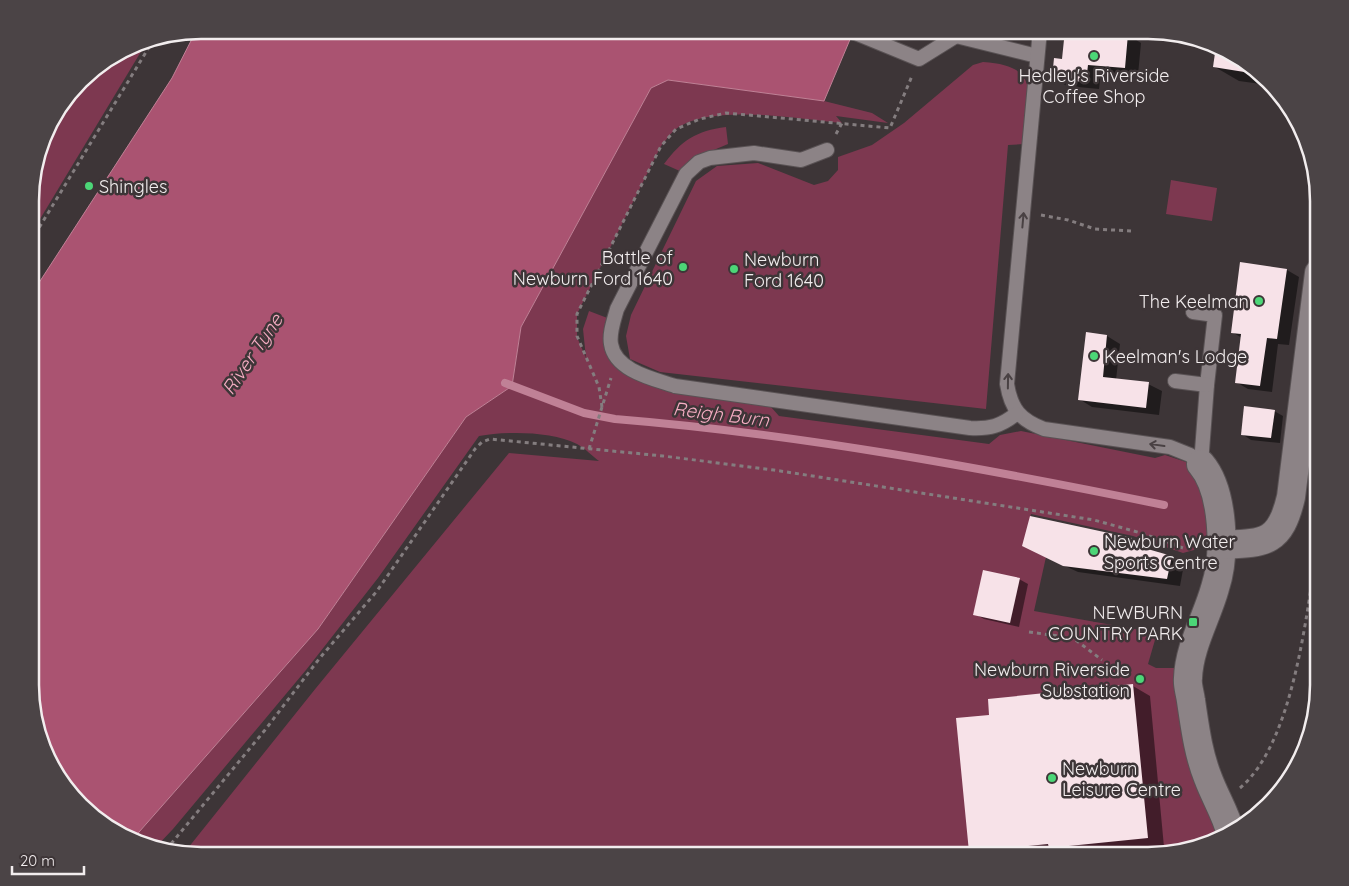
<svg xmlns="http://www.w3.org/2000/svg" width="1349" height="886" viewBox="0 0 1349 886" font-family="Quicksand,sans-serif">
<style>
.green{fill:#7d3850}
.water{fill:#aa5371;stroke:#c08196}
.shadow{fill:#0007}
.lines{fill:none;stroke-linecap:round;stroke-linejoin:round}
.stream{stroke:#c08196;stroke-width:8}
.building{fill:#f7e2e8}
.lane-casing{stroke:#595254;stroke-width:16}
.street-casing{stroke:#595254;stroke-width:30}
.path{stroke:#847d7f;stroke-width:3;stroke-dasharray:4 4;stroke-linecap:butt}
.lane{stroke:#8c8386;stroke-width:14}
.street{stroke:#8c8386;stroke-width:28}
.oneway{stroke:#494143}
.poi-dot{fill:#4cd677;stroke:#3d3537;stroke-width:2}
.labels{text-anchor:middle;dominant-baseline:central;stroke-width:5;stroke-linejoin:round;paint-order:stroke}
.poi-label{font-size:18px;fill:#f2edee;stroke:#3d3537;text-anchor:start}
.water-label{font-size:19px;font-style:italic;fill:#f6adc3;stroke:#3d3537}
.rim{fill:none;stroke:#f2edee;stroke-width:2.5}
</style>
<rect width="100%" height="100%" fill="#3d3537"/>
<g class="green">
<path d="M 148,40 L 31,234 L 31,178 L 48,125 L 88,72 L 135,43 Z"/>
<path d="M 983,62 C 1044,66 1027,96 1024,144 L 1008,145 L 986,409 L 660,372 L 630,359 L 626,336 L 631,315 L 696,181 L 717,166 L 758,163 L 814,185 L 828,181 L 838,170 L 838,157 L 872,145 L 904,123 L 973,65 Z"/>
<path d="M 668,80 L 824,101 L 872,113 L 888,123 L 836,116 L 842,123 C 800,119 711,103 676,129 C 670,133 666,141 661,146 L 577,314 L 577,337 L 586,358 L 583,329 L 589,311 L 610,319 L 603,336 L 612,354 L 681,394 L 771,407 L 779,416 L 989,444 L 1000,435 L 1021,431 L 1155,458 L 1165,455 L 1186,462 L 1207,481 L 1207,534 L 1203,542 L 1194,550 L 1183,553 L 1133,536 L 1031,514 L 1023,546 L 1046,557 L 1034,611 L 1157,633 L 1148,664 L 1156,668 L 1177,668 L 1220,837 L 1159,856 L 200,856 L 184,853 L 316,688 L 509,453 L 599,461 C 592,456 585,448 577,444 C 552,431 506,431 479,436 L 378,578 L 306,670 L 173,829 L 155,848 L 132,840 L 318,629 L 466,417 L 512,386 L 521,327 L 651,88 Z"/>
<path d="M 726,127 L 728,144 L 702,155 L 682,172 L 664,164 C 682,140 696,131 726,127 Z"/>
<path d="M 1171,180 L 1217,188 L 1212,221 L 1166,214 Z"/>
<path d="M 1319,366 L 1319,441 L 1310,430 Z"/>
</g>
<path class="water" d="M 200,30 L 854,30 L 824,101 L 668,80 L 651,88 L 521,327 L 512,386 L 466,417 L 318,629 L 132,840 L 106,827 L 53,771 L 31,708 L 31,295 L 172,78 L 196,31 Z"/>
<g class="shadow">
<path d="M 1066,30 L 1128,35 L 1141,43 L 1138,75 L 1101,72 L 1099,89 L 1067,86 L 1054,78 L 1063,60 Z"/>
<path d="M 1218,46 L 1243,59 L 1268,85 L 1239,81 L 1215,67 Z"/>
<path d="M 1287,270 L 1299,277 L 1289,345 L 1278,344 L 1272,392 L 1248,389 L 1236,382 L 1242,338 L 1232,332 Z"/>
<path d="M 1087,334 L 1107,336 L 1120,344 L 1116,380 L 1148,384 L 1162,391 L 1159,415 L 1092,407 L 1079,399 Z"/>
<path d="M 1274,411 L 1283,416 L 1280,443 L 1251,440 L 1242,434 Z"/>
<path d="M 1131,539 L 1144,547 L 1144,549 L 1171,557 L 1184,564 L 1180,586 L 1078,572 L 1037,553 Z"/>
<path d="M 1019,579 L 1028,584 L 1019,627 L 984,619 L 975,614 Z"/>
<path d="M 1133,686 L 1150,696 L 1164,847 L 1081,856 L 1062,854 L 978,856 L 970,851 L 991,716 Z"/>
</g>
<g class="lines">
<path class="stream" d="M 505,383 L 584,413 L 615,419 C 800,434 982,468 1164,505"/>
</g>
<g class="building">
<path d="M 1065,30 L 1128,34 L 1125,68 L 1088,65 L 1086,82 L 1052,79 L 1054,58 L 1062,59 Z"/>
<path d="M 1216,46 L 1243,59 L 1257,74 L 1213,67 Z"/>
<path d="M 1240,262 L 1287,269 L 1277,339 L 1267,338 L 1260,386 L 1235,383 L 1241,334 L 1231,333 Z"/>
<path d="M 1086,332 L 1107,335 L 1103,377 L 1149,382 L 1146,408 L 1078,400 Z"/>
<path d="M 1244,406 L 1275,410 L 1271,438 L 1241,435 Z"/>
<path d="M 1030,516 L 1132,538 L 1130,544 L 1172,556 L 1167,579 L 1063,566 L 1022,546 Z"/>
<path d="M 983,570 L 1020,578 L 1010,623 L 973,615 Z"/>
<path d="M 1133,684 L 1148,838 L 1049,848 L 1048,844 L 969,852 L 956,718 L 989,715 L 988,699 Z"/>
</g>
<g class="lines">
<defs>
<g id="lane">
<path d="M 958,30 L 956,36 L 1037,56"/>
<path d="M 1040,30 L 1007,384 C 1011,409 1020,420 1044,429 L 1170,447 L 1190,455 L 1201,464"/>
<path d="M 853,32 L 919,59 L 956,36"/>
<path d="M 827,150 L 801,160 L 754,153 L 710,158 L 699,162 L 686,174 L 617,309 C 614,320 609,333 611,344 C 615,371 654,379 675,386 L 970,428 C 990,429 1001,426 1016,414"/>
<path d="M 1193,312 L 1215,315 L 1207,385 L 1201,464"/>
<path d="M 1175,381 L 1207,385"/>
</g>
<g id="street">
<path d="M 1201,464 C 1224,491 1226,554 1215,588 C 1207,617 1189,647 1188,678 C 1187,685 1190,693 1191,701 C 1195,727 1198,753 1208,778 C 1215,797 1226,814 1231,834"/>
<path d="M 1221,545 C 1265,543 1280,544 1291,497 L 1319,273"/>
</g>
</defs>
<use href="#lane" class="lane-casing"/>
<use href="#street" class="street-casing"/>
<g class="path">
<path d="M 836,134 L 842,123"/>
<path d="M 1041,215 L 1068,220 L 1095,229 L 1131,231"/>
<path d="M 31,241 L 154,39"/>
<path d="M 602,407 L 599,387 L 577,336 L 577,314 L 661,146 L 676,129 L 700,119 L 726,113 L 890,128 L 912,76"/>
<path d="M 589,449 L 611,378"/>
<path d="M 1029,632 L 1073,638 L 1102,660"/>
<path d="M 1240,788 C 1296,740 1307,606 1319,536"/>
<path d="M 166,850 L 265,730 L 319,659 L 377,591 L 475,449 L 482,442 L 490,439 L 663,456 L 774,470 L 1094,520 L 1141,533 L 1183,548 L 1195,547"/>
<path d="M 964,856 L 967,853 L 1045,850 L 1052,856"/>
</g>
<use href="#lane" class="lane"/>
<use href="#street" class="street"/>
</g>
<defs><path id="oneway-shaft" d="M-6 0H5M1.5-3L5.5 0L1.5 3" fill="none" stroke-width="1.6" stroke-linecap="round" stroke-linejoin="round" transform="scale(1.25)"/></defs>
<g class="oneway">
<use href="#oneway-shaft" transform="translate(1023 220) rotate(-85)"/>
<use href="#oneway-shaft" transform="translate(1008 381) rotate(-89)"/>
<use href="#oneway-shaft" transform="translate(1157 445) rotate(-172)"/>
</g>
<g class="poi-dot">
<circle cx="1094" cy="56" r="5"/>
<circle cx="89" cy="186" r="5"/>
<circle cx="683" cy="267" r="5"/>
<circle cx="734" cy="269" r="5"/>
<circle cx="1259" cy="301" r="5"/>
<circle cx="1094" cy="356" r="5"/>
<circle cx="1094" cy="551" r="5"/>
<rect x="1188" y="617" width="10" height="10" rx="2.5"/>
<circle cx="1140" cy="679" r="5"/>
<circle cx="1052" cy="778" r="5"/>
</g>
<g class="labels">
<g class="poi-label">
<text x="1094" y="75" text-anchor="middle">Hedley's Riverside<tspan x="1094" dy="21">Coffee Shop</tspan></text>
<text x="99" y="186">Shingles</text>
<text x="673" y="257" text-anchor="end">Battle of<tspan x="673" dy="21">Newburn Ford 1640</tspan></text>
<text x="744" y="259">Newburn<tspan x="744" dy="21">Ford 1640</tspan></text>
<text x="1249" y="301" text-anchor="end">The Keelman</text>
<text x="1104" y="356">Keelman's Lodge</text>
<text x="1104" y="541">Newburn Water<tspan x="1104" dy="21">Sports Centre</tspan></text>
<text x="1183" y="612" text-anchor="end">NEWBURN<tspan x="1183" dy="21">COUNTRY PARK</tspan></text>
<text x="1130" y="669" text-anchor="end">Newburn Riverside<tspan x="1130" dy="21">Substation</tspan></text>
<text x="1062" y="768">Newburn<tspan x="1062" dy="21">Leisure Centre</tspan></text>
</g>
<g class="water-label">
<text transform="translate(252 354) rotate(-56)">River Tyne</text>
<text transform="translate(721 414) rotate(7)">Reigh Burn</text>
</g>
</g>
<path d="M0 0H1349V886H0ZM201 39H1148A162 162 0 0 1 1310 201V685A162 162 0 0 1 1148 847H201A162 162 0 0 1 39 685V201A162 162 0 0 1 201 39Z" fill="#4b4446" fill-rule="evenodd"/>
<path class="rim" d="M201 39H1148A162 162 0 0 1 1310 201V685A162 162 0 0 1 1148 847H201A162 162 0 0 1 39 685V201A162 162 0 0 1 201 39Z"/>
<path d="M12 866v8h72v-8" fill="none" stroke="#f2edee" stroke-width="2.5"/>
<text x="20" y="866" font-size="15" fill="#f2edee" stroke="#3d3537" stroke-width="4" paint-order="stroke">20 m</text>
</svg>
